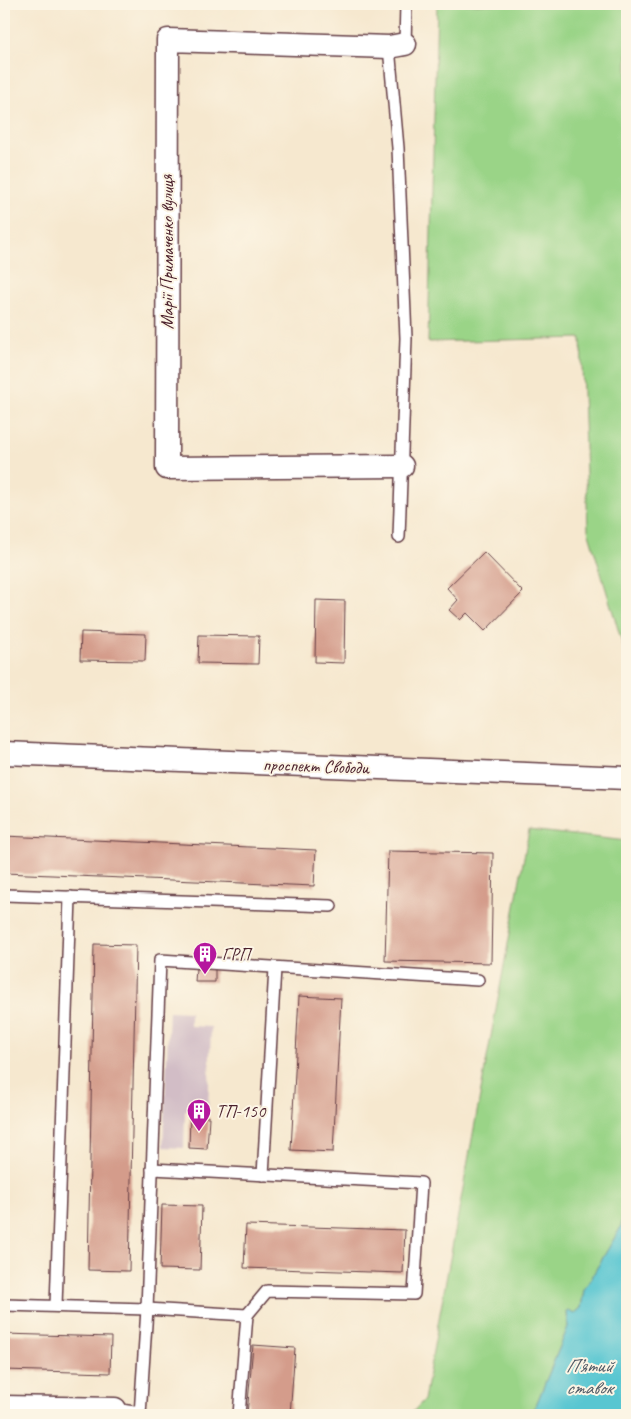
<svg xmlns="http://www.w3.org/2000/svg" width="631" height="1419" viewBox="0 0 631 1419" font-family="Caveat,sans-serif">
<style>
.industrial{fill:#d2bdc6}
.green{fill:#9ad487;stroke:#727a59}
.water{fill:#59c6d1;stroke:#52727e}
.building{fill:#d49c8b}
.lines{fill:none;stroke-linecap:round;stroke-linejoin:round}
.lane-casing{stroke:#643d44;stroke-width:14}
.street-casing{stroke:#643d44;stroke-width:25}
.lane{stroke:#fff;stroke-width:11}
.street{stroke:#fff;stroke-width:22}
.labels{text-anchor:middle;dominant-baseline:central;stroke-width:4;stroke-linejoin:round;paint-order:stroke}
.street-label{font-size:18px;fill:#4a1f2b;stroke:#fcf5e5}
.poi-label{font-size:18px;fill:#4a1f2b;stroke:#fcf5e5;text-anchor:start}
.water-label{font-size:19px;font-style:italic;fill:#4f5965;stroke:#fcf5e5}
</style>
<rect width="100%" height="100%" fill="#fcf5e5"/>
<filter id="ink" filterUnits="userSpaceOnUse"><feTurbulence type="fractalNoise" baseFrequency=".02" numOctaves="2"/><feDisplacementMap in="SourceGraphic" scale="10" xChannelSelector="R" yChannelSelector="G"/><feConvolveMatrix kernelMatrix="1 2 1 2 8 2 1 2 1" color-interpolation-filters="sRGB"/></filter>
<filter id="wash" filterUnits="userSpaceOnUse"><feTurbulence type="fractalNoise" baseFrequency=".0096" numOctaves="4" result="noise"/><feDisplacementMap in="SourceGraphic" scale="20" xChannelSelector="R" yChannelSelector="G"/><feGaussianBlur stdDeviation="1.12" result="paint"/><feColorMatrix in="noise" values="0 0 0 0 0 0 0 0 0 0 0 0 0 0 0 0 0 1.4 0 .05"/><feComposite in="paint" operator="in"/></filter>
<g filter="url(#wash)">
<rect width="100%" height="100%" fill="#f6e8cf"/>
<path class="industrial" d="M 169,1011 L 190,1012 L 190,1026 L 211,1027 L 208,1111 L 185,1110 L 184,1148 L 163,1147 Z"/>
<g class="green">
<path d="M 437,4 L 627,4 L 627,659 L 588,530 L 581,338 L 428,342 Z"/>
<path d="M 529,830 L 627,841 L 627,1195 L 624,1201 L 621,1227 L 584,1290 L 581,1308 L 574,1314 L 567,1310 L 568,1327 L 532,1415 L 410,1415 L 424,1400 Z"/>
</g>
<path class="water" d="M 627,1195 L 627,1415 L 532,1415 L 568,1327 L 567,1310 L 574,1314 L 581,1308 L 584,1290 L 621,1227 L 624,1201 Z"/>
<g id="blocks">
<g class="building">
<path d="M 484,552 L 523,592 L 485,631 L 467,613 L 460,620 L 449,610 L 458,600 L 447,588 Z"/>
<path d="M 316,600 L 345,601 L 344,663 L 315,662 Z"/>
<path d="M 81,632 L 146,634 L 145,661 L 80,660 Z"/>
<path d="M 199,635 L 259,636 L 258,664 L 198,663 Z"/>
<path d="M 4,836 L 316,850 L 314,886 L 4,873 Z"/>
<path d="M 388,851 L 493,853 L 491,963 L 385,961 Z"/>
<path d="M 94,944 L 136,945 L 129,1271 L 88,1270 Z"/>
<path d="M 196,968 L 215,969 L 215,982 L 195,982 Z"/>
<path d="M 299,996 L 341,998 L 333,1152 L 291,1150 Z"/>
<path d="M 190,1116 L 209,1117 L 207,1149 L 189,1148 Z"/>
<path d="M 162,1205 L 202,1206 L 200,1270 L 160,1269 Z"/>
<path d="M 246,1225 L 405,1230 L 403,1273 L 244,1268 Z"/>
<path d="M 4,1334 L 111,1337 L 110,1373 L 4,1370 Z"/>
<path d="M 253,1345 L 295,1348 L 290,1415 L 247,1415 Z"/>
</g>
</g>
</g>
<g filter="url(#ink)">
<use href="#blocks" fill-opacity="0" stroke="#643d44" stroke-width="1"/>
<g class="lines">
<defs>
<g id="lane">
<path d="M 405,44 L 406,4"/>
<path d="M 389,47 L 398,148 L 406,338 L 399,537"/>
<path d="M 4,895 L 331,906"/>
<path d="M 152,1169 L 421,1183 L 414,1294 L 267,1291 L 247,1315"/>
<path d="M 263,1175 L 275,968"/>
<path d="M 4,1305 L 147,1309 L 160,960 L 478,980"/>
<path d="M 56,1306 L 70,897"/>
<path d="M 115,1409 L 140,1413"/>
<path d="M 140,1415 L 147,1309 L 247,1315 L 239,1415"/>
</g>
<g id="street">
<path d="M 402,466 L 167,468 L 168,40 L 389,47 L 405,44"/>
<path d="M 4,753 L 627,778"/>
<path d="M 4,1407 L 115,1409"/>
</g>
</defs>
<use href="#lane" class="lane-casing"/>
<use href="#street" class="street-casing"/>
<use href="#lane" class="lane"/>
<use href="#street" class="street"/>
</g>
</g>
<defs>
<symbol id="building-pin" viewBox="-11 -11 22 30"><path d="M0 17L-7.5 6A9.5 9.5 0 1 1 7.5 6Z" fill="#b5179e" stroke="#fcf5e5"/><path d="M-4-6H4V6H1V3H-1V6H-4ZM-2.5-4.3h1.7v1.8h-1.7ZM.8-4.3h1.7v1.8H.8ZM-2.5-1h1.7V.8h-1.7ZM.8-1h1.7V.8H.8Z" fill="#fff"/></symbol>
</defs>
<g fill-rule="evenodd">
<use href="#building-pin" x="191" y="940" width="28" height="38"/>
<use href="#building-pin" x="185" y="1097" width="28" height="38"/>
</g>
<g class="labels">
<g class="street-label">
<text transform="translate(167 252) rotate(-90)">Марії Примаченко вулиця</text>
<text transform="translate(316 766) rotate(2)">проспект Свободи</text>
</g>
<g class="poi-label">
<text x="222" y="954">ГРП</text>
<text x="216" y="1111">ТП-150</text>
</g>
<g class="water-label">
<text x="589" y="1366">П’ятий<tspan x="589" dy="22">ставок</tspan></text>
</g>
</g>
<rect width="631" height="1419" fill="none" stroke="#fcf5e5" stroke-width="20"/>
</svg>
